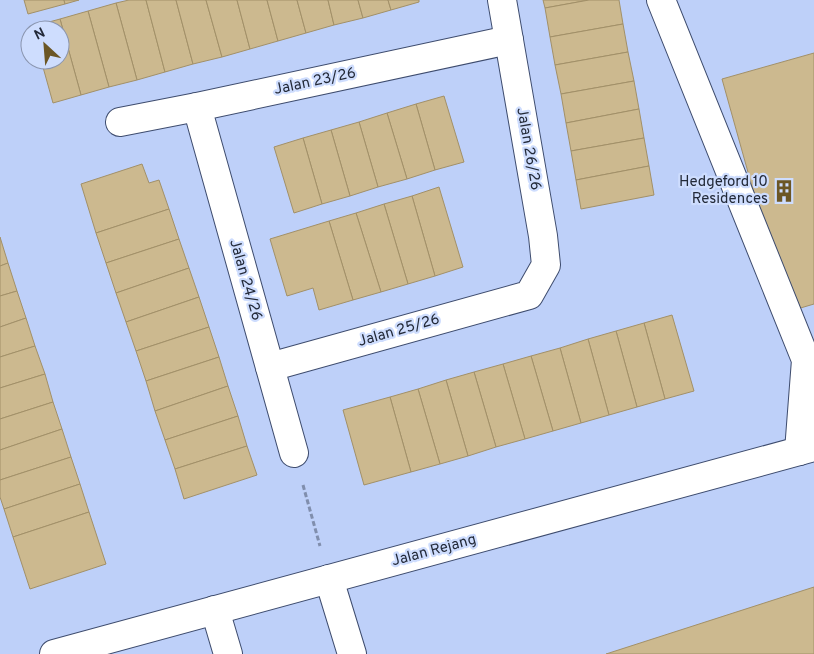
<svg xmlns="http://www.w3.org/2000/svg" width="814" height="654" viewBox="0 0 814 654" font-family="Overpass,sans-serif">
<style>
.building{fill:#ccb98f;stroke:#a29068}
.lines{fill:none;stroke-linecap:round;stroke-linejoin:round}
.minor-casing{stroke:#3e4c6e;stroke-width:30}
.path{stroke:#808ead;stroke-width:3;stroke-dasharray:5 2.5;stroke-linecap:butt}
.minor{stroke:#fff;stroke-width:28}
.labels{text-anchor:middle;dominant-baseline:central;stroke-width:4.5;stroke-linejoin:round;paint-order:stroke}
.street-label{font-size:15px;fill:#232a39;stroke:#ceddfe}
.poi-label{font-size:15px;fill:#232a39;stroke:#ceddfe;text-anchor:end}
</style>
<rect width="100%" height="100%" fill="#bed0f9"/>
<g class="building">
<path d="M 24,0 L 64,0 L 65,4 L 28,14 Z"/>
<path d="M 64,0 L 79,0 L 65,4 Z"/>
<path d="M 129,0 L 146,0 L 165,72 L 137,80 L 116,3 Z"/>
<path d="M 146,0 L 176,0 L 193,64 L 165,72 Z"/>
<path d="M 176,0 L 206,0 L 222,57 L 193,64 Z"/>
<path d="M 206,0 L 237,0 L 250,49 L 222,57 Z"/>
<path d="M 237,0 L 267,0 L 278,41 L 250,49 Z"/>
<path d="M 267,0 L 297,0 L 306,33 L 278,41 Z"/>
<path d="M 297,0 L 328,0 L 334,25 L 306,33 Z"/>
<path d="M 328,0 L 358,0 L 363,18 L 334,25 Z"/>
<path d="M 358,0 L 388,0 L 391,10 L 363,18 Z"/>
<path d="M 388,0 L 419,0 L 419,2 L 391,10 Z"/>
<path d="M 543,0 L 589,0 L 545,8 Z"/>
<path d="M 589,0 L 619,0 L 623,24 L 550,37 L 545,8 Z"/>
<path d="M 116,3 L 137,80 L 109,87 L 88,11 Z"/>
<path d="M 88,11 L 109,87 L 81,95 L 60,19 Z"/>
<path d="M 60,19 L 81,95 L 53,103 L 41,60 L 60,60 L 60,30 L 32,30 L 31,27 Z"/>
<path d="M 623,24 L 628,52 L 555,65 L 550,37 Z"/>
<path d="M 628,52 L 634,81 L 561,94 L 555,65 Z"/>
<path d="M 814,53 L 814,304 L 787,312 L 722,79 Z"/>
<path d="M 634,81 L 639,109 L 566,123 L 561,94 Z"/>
<path d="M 444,96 L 464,162 L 435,170 L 416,104 Z"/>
<path d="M 416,104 L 435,170 L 407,179 L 387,113 Z"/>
<path d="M 639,109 L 644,138 L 571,151 L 566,123 Z"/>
<path d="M 387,113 L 407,179 L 378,187 L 359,122 Z"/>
<path d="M 359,122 L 378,187 L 350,196 L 331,130 Z"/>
<path d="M 331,130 L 350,196 L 322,204 L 303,138 Z"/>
<path d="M 303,138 L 322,204 L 294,213 L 274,147 Z"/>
<path d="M 644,138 L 649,166 L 576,180 L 571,151 Z"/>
<path d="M 142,164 L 149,183 L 159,180 L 169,209 L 96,233 L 81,184 Z"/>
<path d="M 649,166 L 654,195 L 581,209 L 576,180 Z"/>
<path d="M 439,187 L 463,267 L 435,276 L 412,196 Z"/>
<path d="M 412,196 L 435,276 L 408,284 L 384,204 Z"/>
<path d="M 384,204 L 408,284 L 381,292 L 356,213 Z"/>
<path d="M 169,209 L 179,239 L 106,263 L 96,233 Z"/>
<path d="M 356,213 L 381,292 L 353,300 L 329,221 Z"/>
<path d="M 329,221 L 353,300 L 319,310 L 313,288 L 287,296 L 270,239 Z"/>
<path d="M 0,237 L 8,263 L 0,266 Z"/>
<path d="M 179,239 L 189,268 L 116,293 L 106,263 Z"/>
<path d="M 8,263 L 17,291 L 0,296 L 0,266 Z"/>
<path d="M 189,268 L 199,297 L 126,322 L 116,293 Z"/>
<path d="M 17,291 L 26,318 L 0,327 L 0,296 Z"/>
<path d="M 199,297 L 209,327 L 136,351 L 126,322 Z"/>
<path d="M 672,315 L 694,391 L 665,399 L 644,323 Z"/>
<path d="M 26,318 L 35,346 L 0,357 L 0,327 Z"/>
<path d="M 644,323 L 665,399 L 637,407 L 616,331 Z"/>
<path d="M 209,327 L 219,357 L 146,381 L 136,351 Z"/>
<path d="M 616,331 L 637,407 L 609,415 L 588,339 Z"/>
<path d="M 588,339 L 609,415 L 581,423 L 560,348 Z"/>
<path d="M 35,346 L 45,374 L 0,388 L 0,357 Z"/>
<path d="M 560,348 L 581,423 L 553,431 L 531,356 Z"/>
<path d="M 531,356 L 553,431 L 525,439 L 503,364 Z"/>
<path d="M 219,357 L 228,386 L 155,411 L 146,381 Z"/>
<path d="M 503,364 L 525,439 L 496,447 L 474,372 Z"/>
<path d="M 474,372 L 496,447 L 468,456 L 446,380 Z"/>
<path d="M 45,374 L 53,402 L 0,419 L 0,388 Z"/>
<path d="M 446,380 L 468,456 L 440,464 L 418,389 Z"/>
<path d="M 228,386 L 238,416 L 165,440 L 155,411 Z"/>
<path d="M 418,389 L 440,464 L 411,472 L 390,397 Z"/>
<path d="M 390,397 L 411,472 L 364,485 L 343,410 Z"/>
<path d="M 53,402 L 62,429 L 0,450 L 0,419 Z"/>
<path d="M 238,416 L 247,446 L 175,469 L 165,440 Z"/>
<path d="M 62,429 L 71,457 L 0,480 L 0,450 Z"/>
<path d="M 247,446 L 257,475 L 184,499 L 175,469 Z"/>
<path d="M 71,457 L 80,484 L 4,509 L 0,497 L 0,480 Z"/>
<path d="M 80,484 L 89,512 L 13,537 L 4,509 Z"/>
<path d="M 89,512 L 106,564 L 30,589 L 13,537 Z"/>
<path d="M 814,587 L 814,654 L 606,654 Z"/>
</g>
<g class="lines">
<defs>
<g id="minor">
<path d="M 661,0 L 806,360 L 799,451"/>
<path d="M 197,107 L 294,453"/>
<path d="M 120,122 L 197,107 L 509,40"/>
<path d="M 270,367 L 529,295 L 546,265 L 543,236 L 502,0"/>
<path d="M 329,579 L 352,654"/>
<path d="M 215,610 L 228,654"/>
<path d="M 54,654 L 814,447"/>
</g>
</defs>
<use href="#minor" class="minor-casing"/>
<path class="path" d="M 303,485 L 320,546"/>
<use href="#minor" class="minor"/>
</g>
<defs>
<symbol id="building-bare" viewBox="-9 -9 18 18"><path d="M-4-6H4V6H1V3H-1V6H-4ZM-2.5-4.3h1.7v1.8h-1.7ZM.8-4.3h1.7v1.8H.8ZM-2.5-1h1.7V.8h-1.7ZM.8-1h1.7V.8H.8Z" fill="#6b5625" stroke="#ceddfe" stroke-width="2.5" paint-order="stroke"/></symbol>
</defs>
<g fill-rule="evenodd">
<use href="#building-bare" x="768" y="175" width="32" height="32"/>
</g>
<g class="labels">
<g class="street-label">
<text transform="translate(315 82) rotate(-12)">Jalan 23/26</text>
<text transform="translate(528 149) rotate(80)">Jalan 26/26</text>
<text transform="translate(245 280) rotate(74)">Jalan 24/26</text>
<text transform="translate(399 331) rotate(-16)">Jalan 25/26</text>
<text transform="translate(434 551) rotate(-15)">Jalan Rejang</text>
</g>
<g class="poi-label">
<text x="768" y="182">Hedgeford 10<tspan x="768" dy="17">Residences</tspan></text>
</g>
</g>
<g transform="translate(45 45) rotate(334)"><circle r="24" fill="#ceddfe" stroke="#8a95af"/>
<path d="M0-4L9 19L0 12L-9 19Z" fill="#6b5625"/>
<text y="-8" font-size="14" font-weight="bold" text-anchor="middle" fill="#232a39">N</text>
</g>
</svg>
